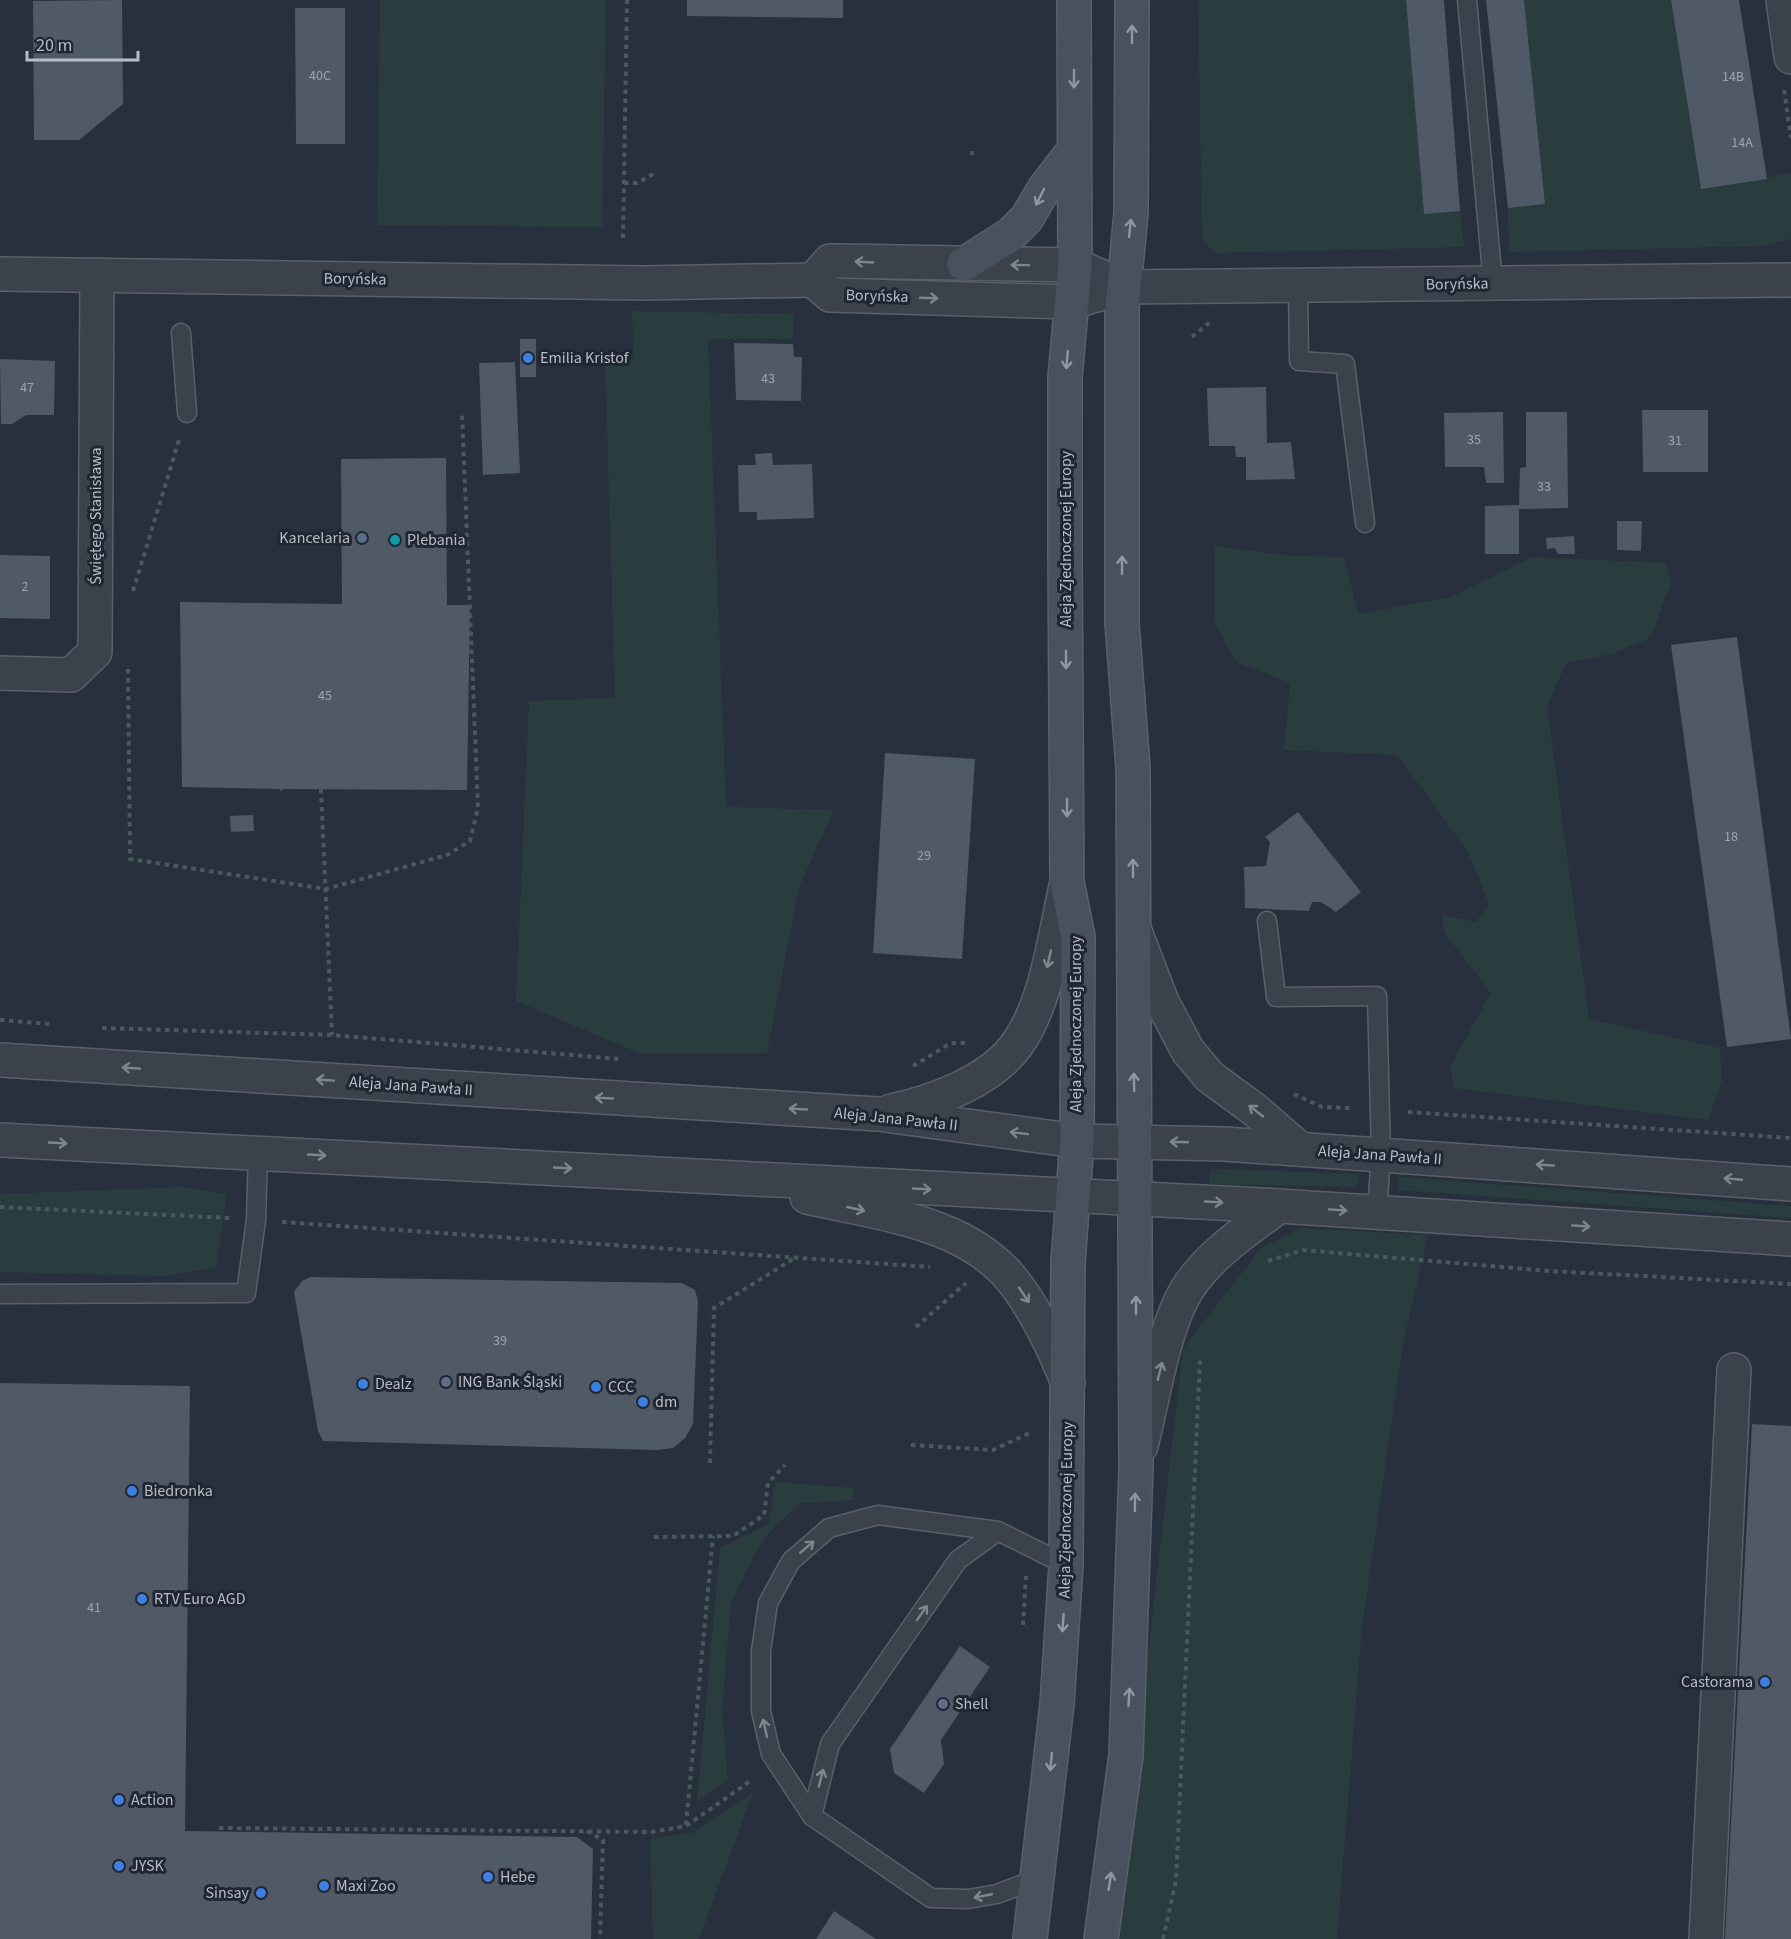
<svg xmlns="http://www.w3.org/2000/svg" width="1791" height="1939" viewBox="0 0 1791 1939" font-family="'Source Sans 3',sans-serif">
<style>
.green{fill:#2a3d3e}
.building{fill:#505a67}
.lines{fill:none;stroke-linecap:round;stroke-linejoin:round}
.service-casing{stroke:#59606a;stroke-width:21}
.minor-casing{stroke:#59606a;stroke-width:36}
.tertiary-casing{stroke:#59606a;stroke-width:36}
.secondary-casing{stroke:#59606a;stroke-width:36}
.path{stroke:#495a5c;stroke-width:4;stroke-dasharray:4.5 4.5;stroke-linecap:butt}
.service{stroke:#3b424c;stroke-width:18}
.minor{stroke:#3b424c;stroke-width:33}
.tertiary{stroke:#3b424c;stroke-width:33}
.secondary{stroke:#49515f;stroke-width:33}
.oneway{stroke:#9097a3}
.oneway2{stroke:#7f8690}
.shop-dot{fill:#3f7fe0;stroke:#202732;stroke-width:2}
.service-dot{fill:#5c6f8a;stroke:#202732;stroke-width:2}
.culture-dot{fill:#0f9aa8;stroke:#202732;stroke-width:2}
.labels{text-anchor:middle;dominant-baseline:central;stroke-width:6;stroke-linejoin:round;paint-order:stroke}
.number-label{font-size:14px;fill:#9da4af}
.street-label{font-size:16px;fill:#b7bdc7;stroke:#202732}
.poi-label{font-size:16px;fill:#b7bdc7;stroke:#202732;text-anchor:start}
</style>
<rect width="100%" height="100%" fill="#27303c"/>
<g class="green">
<path d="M 380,0 L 606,0 L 602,227 L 377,225 Z"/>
<path d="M 1198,0 L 1406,0 L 1424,213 L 1460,211 L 1464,247 L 1214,253 L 1202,238 Z"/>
<path d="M 1524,0 L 1671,0 L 1701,189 L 1791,173 L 1791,239 L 1761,246 L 1509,252 L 1508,208 L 1545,204 Z"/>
<path d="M 632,311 L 794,314 L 793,339 L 708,339 L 726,807 L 834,810 L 799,887 L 767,1053 L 639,1053 L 516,1001 L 529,701 L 615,698 L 605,360 L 634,359 Z"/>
<path d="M 1215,546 L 1292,556 L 1344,557 L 1358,614 L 1451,597 L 1532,557 L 1666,563 L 1671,584 L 1650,638 L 1612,654 L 1566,663 L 1547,706 L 1589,1019 L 1720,1048 L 1722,1081 L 1708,1120 L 1454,1088 L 1450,1066 L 1491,993 L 1444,932 L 1442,915 L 1476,922 L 1489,904 L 1467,850 L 1397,755 L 1284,750 L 1290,683 L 1236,662 L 1215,623 Z"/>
<path d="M 1211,1169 L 1360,1174 L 1356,1187 L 1209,1184 Z"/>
<path d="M 1398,1177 L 1791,1206 L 1791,1218 L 1399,1190 Z"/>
<path d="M 184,1187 L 227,1194 L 216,1267 L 165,1276 L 0,1272 L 0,1194 Z"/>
<path d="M 1300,1228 L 1428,1235 L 1403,1344 L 1362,1627 L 1337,1939 L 1115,1939 L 1183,1349 L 1260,1249 Z"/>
<path d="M 775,1482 L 853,1488 L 854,1500 L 800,1503 L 764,1538 L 731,1601 L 722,1709 L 728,1780 L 697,1802 L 720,1548 L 769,1524 Z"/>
<path d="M 753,1793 L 699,1939 L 653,1939 L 650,1839 L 695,1832 Z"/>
</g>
<g class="building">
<path d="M 122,0 L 123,104 L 79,140 L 34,140 L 33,1 Z"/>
<path d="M 687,0 L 843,0 L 843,18 L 687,16 Z"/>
<path d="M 1406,0 L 1444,0 L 1460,211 L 1424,214 Z"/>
<path d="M 1486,0 L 1524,0 L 1545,204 L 1508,208 Z"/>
<path d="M 1671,0 L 1739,0 L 1767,179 L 1701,189 Z"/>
<path d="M 295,8 L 345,8 L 345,144 L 296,144 Z"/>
<rect x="520" y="339" width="16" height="38"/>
<path d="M 734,343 L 793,344 L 794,357 L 802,357 L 801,401 L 736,400 Z"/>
<path d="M 0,359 L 55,361 L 54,415 L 26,415 L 12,424 L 1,424 Z"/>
<path d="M 515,362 L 520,473 L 483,475 L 479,363 Z"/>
<path d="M 1266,387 L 1267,443 L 1291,442 L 1295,479 L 1246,480 L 1246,457 L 1236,457 L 1235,446 L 1209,446 L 1207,388 Z"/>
<path d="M 1642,410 L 1708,410 L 1708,472 L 1643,472 Z"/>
<path d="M 1503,412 L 1504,483 L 1486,483 L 1484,467 L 1445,467 L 1444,413 Z"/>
<path d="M 1526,412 L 1567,412 L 1568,508 L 1519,509 L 1519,554 L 1485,554 L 1485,506 L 1519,505 L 1520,468 L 1526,467 Z"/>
<path d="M 772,453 L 773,465 L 812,464 L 814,518 L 757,520 L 757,512 L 739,512 L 738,465 L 756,465 L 755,454 Z"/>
<path d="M 446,458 L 447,605 L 470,605 L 467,790 L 284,789 L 280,791 L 280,789 L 182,787 L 180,602 L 342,604 L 341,459 Z"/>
<path d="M 1617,521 L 1642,521 L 1641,551 L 1617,550 Z"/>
<path d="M 1574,536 L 1575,554 L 1558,554 L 1555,548 L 1547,549 L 1546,538 Z"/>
<path d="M 0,555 L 50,556 L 50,619 L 0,618 Z"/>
<path d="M 1737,637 L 1791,1039 L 1727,1047 L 1671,645 Z"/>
<path d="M 885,753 L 975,759 L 962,959 L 873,953 Z"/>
<path d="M 1298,812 L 1361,892 L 1336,912 L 1321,902 L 1312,902 L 1309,911 L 1245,908 L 1244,867 L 1266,866 L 1270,842 L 1265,837 Z"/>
<path d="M 253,815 L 254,831 L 231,832 L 230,816 Z"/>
<path d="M 310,1277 L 682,1283 L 695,1290 L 698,1301 L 693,1424 L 685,1438 L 673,1448 L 657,1450 L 323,1441 L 318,1431 L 294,1292 L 302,1281 Z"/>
<path d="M 0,1383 L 190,1386 L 185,1831 L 577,1837 L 593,1849 L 591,1939 L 0,1939 Z"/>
<path d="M 1752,1424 L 1791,1426 L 1791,1939 L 1725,1939 Z"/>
<path d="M 960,1646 L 990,1667 L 941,1740 L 944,1764 L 924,1793 L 894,1773 L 890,1749 Z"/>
<path d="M 834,1911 L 876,1939 L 816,1939 Z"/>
</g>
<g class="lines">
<defs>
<g id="service">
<path d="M 1467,0 L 1493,283"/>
<path d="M 1298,286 L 1299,361 L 1345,364 L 1365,523"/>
<path d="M 181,333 L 187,413"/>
<path d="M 1267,921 L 1276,997 L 1377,996 L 1381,1155 L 1377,1212"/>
<path d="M 0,1294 L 246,1293 L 256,1220 L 258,1152"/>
<path d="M 812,1816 L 771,1754 L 761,1711 L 761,1651 L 768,1603 L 791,1561 L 829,1528 L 878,1515 L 998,1531"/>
<path d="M 1039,1878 L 997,1894 L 968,1899 L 931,1898 L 812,1816 L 830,1744 L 958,1560 L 998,1531 L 1066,1565"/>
</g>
<g id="minor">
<path d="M 1783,0 L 1791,57"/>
<path d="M 0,274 L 644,283 L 813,280"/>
<path d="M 813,280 L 830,295 L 1072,302 L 1124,287 L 1791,280"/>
<path d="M 813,280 L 830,261 L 841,261 L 1075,265 L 1100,276"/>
<path d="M 0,673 L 71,675 L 95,652 L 97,275"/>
<path d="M 1706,1939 L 1734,1370"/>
</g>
<g id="tertiary">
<path d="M 1134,929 L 1162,1002 L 1188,1051 L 1210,1077 L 1255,1110 L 1300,1149"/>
<path d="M 0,1060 L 878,1114 L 1077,1141 L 1224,1144 L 1791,1184"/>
<path d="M 891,1111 C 934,1102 992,1081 1018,1043 C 1048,1000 1055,932 1067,882"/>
<path d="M 0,1140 L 1279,1206 L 1791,1239"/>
<path d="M 807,1197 C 879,1214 970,1221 1017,1286 C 1039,1316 1054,1349 1068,1383"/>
<path d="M 1141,1446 C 1153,1400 1163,1327 1188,1288 C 1210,1254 1247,1230 1279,1206"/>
</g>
<g id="secondary">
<path d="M 964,264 L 1010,235 L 1027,218 L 1044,189 L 1074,150"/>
<path d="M 1030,1939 L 1057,1704 L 1066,1565 L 1068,1262 L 1077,1141 L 1078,937 L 1067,882 L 1065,553 L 1065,378 L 1075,265 L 1074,0"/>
<path d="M 1101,1939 L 1126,1755 L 1136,1468 L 1133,768 L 1122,623 L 1122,308 L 1131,213 L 1132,0"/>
</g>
</defs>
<use href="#service" class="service-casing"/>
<use href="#minor" class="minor-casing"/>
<use href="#tertiary" class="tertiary-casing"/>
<use href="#secondary" class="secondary-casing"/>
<g class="path">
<path d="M 1784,90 L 1791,138"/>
<path d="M 970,153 L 974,153"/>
<path d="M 624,183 L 637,183 L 655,173"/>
<path d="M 623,238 L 627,0"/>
<path d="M 1192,337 L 1210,322"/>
<path d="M 133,591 L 179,440"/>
<path d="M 128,669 L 130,859 L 326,889 L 447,855 L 470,841 L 478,808 L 462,412"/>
<path d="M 321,789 L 332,1035"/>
<path d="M 0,1020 L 50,1024"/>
<path d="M 102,1028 L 332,1035 L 619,1059"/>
<path d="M 913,1066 L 951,1043 L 965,1043"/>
<path d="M 1294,1094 L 1322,1107 L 1353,1108"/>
<path d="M 1408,1112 L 1791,1138"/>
<path d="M 0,1207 L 230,1218"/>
<path d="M 282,1222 L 930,1267"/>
<path d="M 1268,1261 L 1303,1250 L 1549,1271 L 1791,1284"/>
<path d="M 916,1327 L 966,1283"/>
<path d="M 911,1445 L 993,1450 L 1032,1432"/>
<path d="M 710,1463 L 714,1308 L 793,1259"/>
<path d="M 654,1537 L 733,1536 L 764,1515 L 768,1483 L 785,1465"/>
<path d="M 1023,1625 L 1026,1576"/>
<path d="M 686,1825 L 713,1536"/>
<path d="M 219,1828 L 652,1832 L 686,1826 L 749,1782"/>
<path d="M 587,1831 L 603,1840 L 600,1939"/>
<path d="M 1163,1939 L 1176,1880 L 1200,1360"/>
</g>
<use href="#service" class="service"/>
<use href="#minor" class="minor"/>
<use href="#tertiary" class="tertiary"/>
<use href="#secondary" class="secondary"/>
</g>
<defs><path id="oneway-shaft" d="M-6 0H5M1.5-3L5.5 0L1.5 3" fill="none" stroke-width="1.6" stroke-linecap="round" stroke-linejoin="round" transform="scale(1.5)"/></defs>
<g class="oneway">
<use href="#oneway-shaft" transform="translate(1132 34) rotate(-90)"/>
<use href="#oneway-shaft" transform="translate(1074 79) rotate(90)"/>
<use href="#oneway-shaft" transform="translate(1040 197) rotate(116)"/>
<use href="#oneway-shaft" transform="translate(1130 228) rotate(-84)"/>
<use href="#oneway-shaft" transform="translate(1067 360) rotate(95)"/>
<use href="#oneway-shaft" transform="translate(1122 565) rotate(-90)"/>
<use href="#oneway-shaft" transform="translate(1066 660) rotate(90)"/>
<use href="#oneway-shaft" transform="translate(1067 808) rotate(90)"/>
<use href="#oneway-shaft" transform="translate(1133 868) rotate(-90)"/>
<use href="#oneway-shaft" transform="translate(1134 1082) rotate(-91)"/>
<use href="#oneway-shaft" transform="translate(1136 1305) rotate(-90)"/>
<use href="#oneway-shaft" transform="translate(1135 1502) rotate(-89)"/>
<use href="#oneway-shaft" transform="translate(1063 1623) rotate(94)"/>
<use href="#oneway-shaft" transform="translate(1129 1697) rotate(-87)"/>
<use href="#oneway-shaft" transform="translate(1051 1762) rotate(96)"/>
<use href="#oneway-shaft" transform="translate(1110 1881) rotate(-81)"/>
</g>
<g class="oneway2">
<use href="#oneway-shaft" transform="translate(864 262) rotate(-177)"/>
<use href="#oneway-shaft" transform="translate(1020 265) rotate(-179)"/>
<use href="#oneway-shaft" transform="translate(929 298) rotate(2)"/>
<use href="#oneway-shaft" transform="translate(1049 959) rotate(103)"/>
<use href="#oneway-shaft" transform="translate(131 1068) rotate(-176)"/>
<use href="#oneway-shaft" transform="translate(325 1080) rotate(-176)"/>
<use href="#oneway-shaft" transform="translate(604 1098) rotate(-177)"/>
<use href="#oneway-shaft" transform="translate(798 1109) rotate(-177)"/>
<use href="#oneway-shaft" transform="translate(1256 1111) rotate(-142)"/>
<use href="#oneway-shaft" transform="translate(1019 1133) rotate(-173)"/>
<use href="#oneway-shaft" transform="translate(1179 1142) rotate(-178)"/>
<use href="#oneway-shaft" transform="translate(58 1143) rotate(3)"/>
<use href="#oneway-shaft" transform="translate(317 1155) rotate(3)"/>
<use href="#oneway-shaft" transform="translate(1545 1165) rotate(-176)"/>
<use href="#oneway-shaft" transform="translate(563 1168) rotate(3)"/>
<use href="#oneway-shaft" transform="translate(1733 1179) rotate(-175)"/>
<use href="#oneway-shaft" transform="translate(922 1189) rotate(3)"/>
<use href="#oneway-shaft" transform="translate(1214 1202) rotate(3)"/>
<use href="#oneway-shaft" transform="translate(856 1209) rotate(13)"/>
<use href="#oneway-shaft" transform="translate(1338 1210) rotate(4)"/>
<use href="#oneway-shaft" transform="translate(1581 1226) rotate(4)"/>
<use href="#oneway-shaft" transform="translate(1024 1295) rotate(56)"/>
<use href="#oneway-shaft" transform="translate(1160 1371) rotate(-76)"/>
<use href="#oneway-shaft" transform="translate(807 1547) rotate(-41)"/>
<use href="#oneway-shaft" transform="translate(922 1613) rotate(-55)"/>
<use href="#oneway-shaft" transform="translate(765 1728) rotate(-103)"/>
<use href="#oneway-shaft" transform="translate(821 1778) rotate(-76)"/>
<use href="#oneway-shaft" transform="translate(983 1896) rotate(169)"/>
</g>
<g class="shop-dot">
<circle cx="528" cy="358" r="6"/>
<circle cx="363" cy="1384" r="6"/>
<circle cx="596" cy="1387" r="6"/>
<circle cx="643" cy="1402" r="6"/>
<circle cx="132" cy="1491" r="6"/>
<circle cx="142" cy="1599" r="6"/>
<circle cx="1765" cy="1682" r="6"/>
<circle cx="119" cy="1800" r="6"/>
<circle cx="119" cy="1866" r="6"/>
<circle cx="488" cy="1877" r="6"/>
<circle cx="324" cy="1886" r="6"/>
<circle cx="261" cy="1893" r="6"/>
</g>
<g class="service-dot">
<circle cx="362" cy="538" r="6"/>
<circle cx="446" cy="1382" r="6"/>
<circle cx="943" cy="1704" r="6"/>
</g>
<circle class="culture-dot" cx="395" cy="540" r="6"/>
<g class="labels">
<g class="number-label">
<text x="320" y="76">40C</text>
<text x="1733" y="77">14B</text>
<text x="1742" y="143">14A</text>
<text x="768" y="379">43</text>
<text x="27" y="388">47</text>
<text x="1474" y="440">35</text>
<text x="1675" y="441">31</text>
<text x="1544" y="487">33</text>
<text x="25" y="587">2</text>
<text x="325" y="696">45</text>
<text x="1731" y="837">18</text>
<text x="924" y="856">29</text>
<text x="500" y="1341">39</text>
<text x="94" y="1608">41</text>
</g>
<g class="street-label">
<text transform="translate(355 279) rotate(1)">Boryńska</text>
<text transform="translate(1457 284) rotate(-1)">Boryńska</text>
<text transform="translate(877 296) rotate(2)">Boryńska</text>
<text transform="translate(96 516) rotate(-90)">Świętego Stanisława</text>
<text transform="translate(1066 539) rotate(-90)">Aleja Zjednoczonej Europy</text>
<text transform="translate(1076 1024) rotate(-90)">Aleja Zjednoczonej Europy</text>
<text transform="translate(411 1086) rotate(4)">Aleja Jana Pawła II</text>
<text transform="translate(896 1119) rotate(6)">Aleja Jana Pawła II</text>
<text transform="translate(1380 1155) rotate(4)">Aleja Jana Pawła II</text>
<text transform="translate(1066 1510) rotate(-89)">Aleja Zjednoczonej Europy</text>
</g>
<g class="poi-label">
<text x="540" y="358">Emilia Kristof</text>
<text x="350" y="538" text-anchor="end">Kancelaria</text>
<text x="407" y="540">Plebania</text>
<text x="458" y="1382">ING Bank Śląski</text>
<text x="375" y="1384">Dealz</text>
<text x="608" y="1387">CCC</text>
<text x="655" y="1402">dm</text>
<text x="144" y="1491">Biedronka</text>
<text x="154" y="1599">RTV Euro AGD</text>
<text x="1753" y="1682" text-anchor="end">Castorama</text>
<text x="955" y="1704">Shell</text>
<text x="131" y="1800">Action</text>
<text x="131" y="1866">JYSK</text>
<text x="500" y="1877">Hebe</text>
<text x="336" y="1886">Maxi Zoo</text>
<text x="249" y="1893" text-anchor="end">Sinsay</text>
</g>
</g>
<path d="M27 51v9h111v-9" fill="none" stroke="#b7bdc7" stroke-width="3"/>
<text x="36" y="51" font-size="18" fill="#b7bdc7" stroke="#202732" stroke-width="4.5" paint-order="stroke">20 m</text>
</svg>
